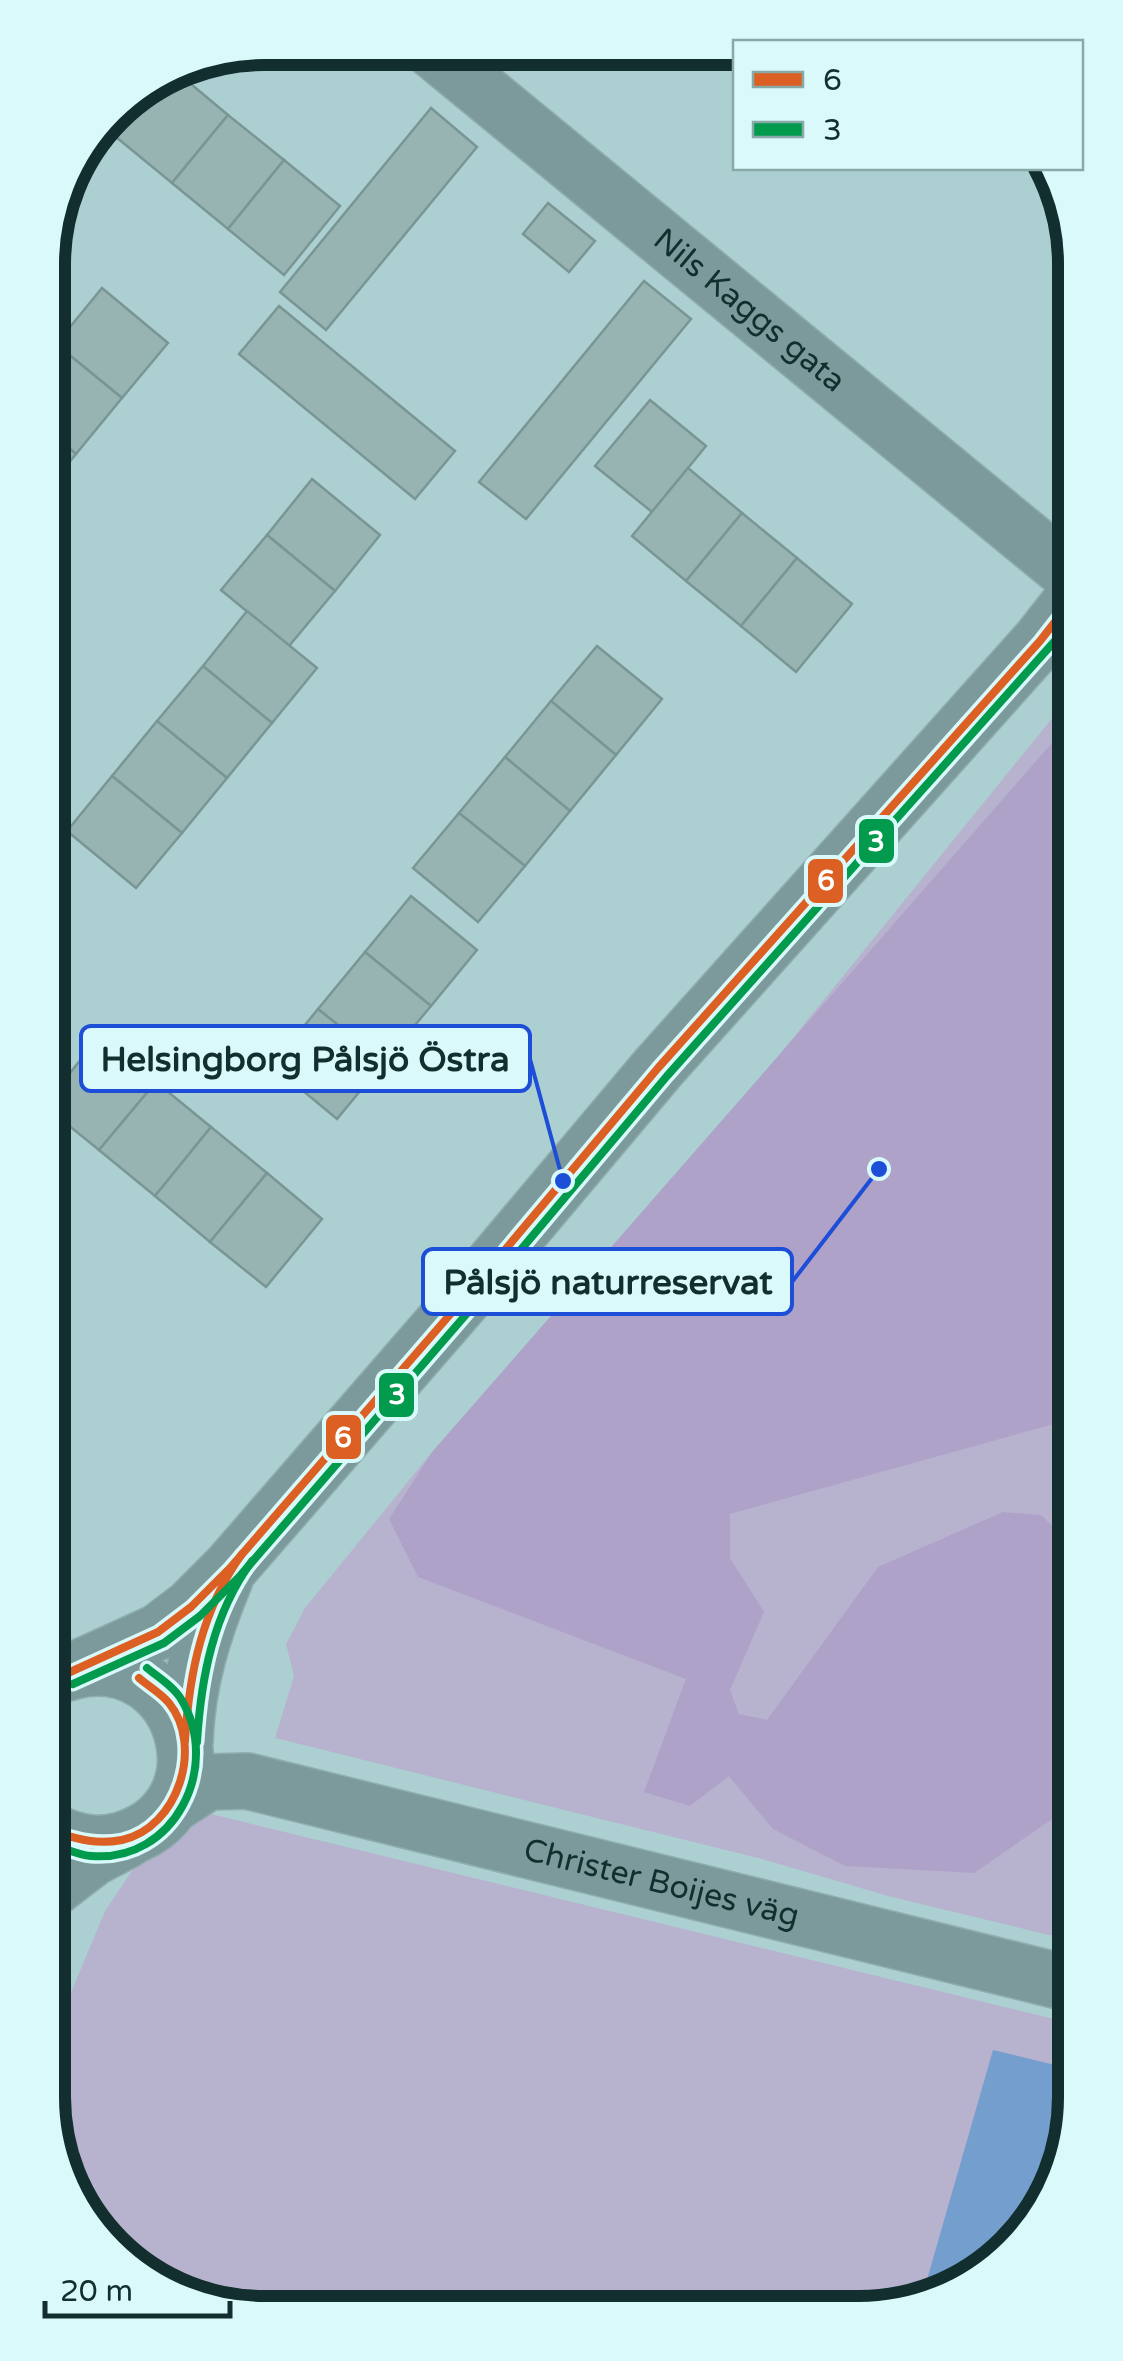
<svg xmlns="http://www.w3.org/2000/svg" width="1123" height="2361" viewBox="0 0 1123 2361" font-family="'Varela Round',sans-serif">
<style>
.green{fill:#b7b3ce}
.forest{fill:#aea2c8}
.water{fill:#739ecd}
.building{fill:#98b4b2;stroke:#7a9694;stroke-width:2.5}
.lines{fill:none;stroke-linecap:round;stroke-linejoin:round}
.minor-casing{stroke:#90adae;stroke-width:58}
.minor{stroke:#7c9a9b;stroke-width:55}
.bus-1-casing{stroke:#d9f9fa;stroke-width:15}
.bus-2-casing{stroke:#d9f9fa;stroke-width:15}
.bus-1{stroke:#dc6023;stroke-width:8}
.bus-2{stroke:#029a4d;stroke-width:8}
.labels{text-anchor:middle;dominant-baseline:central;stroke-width:9;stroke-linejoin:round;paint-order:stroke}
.street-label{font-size:32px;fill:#122e2e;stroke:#d9f9fa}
.rim{fill:none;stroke:#122e2e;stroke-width:12}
.leader{fill:none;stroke:#1d4ed8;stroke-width:4}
.callout-dot{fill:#1d4ed8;stroke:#d9f9fa;stroke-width:4}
.callout{fill:#d9f9fa;stroke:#1d4ed8;stroke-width:4}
.callout-label{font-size:35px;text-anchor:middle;font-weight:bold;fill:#122e2e}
.line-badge{stroke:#d9f9fa;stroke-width:4}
.badge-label{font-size:28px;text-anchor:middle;font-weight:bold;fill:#fff}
</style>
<rect width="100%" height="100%" fill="#acd0d2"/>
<g class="green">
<path d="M 1070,696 L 1074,1941 L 888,1896 L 762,1859 L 275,1738 L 294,1676 L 286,1644 L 305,1608 L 432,1452 L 389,1519 L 395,1529 Z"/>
<path d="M 207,1813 L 1075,2024 L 1075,2112 L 1022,2239 L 916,2306 L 222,2309 L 121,2259 L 55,2154 L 55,2031 L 105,1911 L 156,1835 Z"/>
</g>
<path class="forest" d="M 1058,736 L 1070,747 L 1072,1419 L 730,1514 L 730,1558 L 764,1612 L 730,1690 L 739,1714 L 767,1720 L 878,1567 L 1003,1512 L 1041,1515 L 1073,1546 L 1074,1804 L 974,1873 L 845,1866 L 773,1829 L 729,1776 L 690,1806 L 644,1792 L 686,1679 L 418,1577 L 389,1519 L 432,1452 Z"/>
<path class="water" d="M 993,2050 L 1075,2070 L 1075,2112 L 1022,2239 L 920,2304 Z"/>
<g class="building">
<path d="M 173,69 L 228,115 L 172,183 L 116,137 Z"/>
<path d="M 431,108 L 477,147 L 326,330 L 280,292 Z"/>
<path d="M 228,115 L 284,160 L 228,229 L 172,183 Z"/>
<path d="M 284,160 L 340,206 L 284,275 L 228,229 Z"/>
<path d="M 548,203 L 595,241 L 569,272 L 523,234 Z"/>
<path d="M 644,281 L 691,319 L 526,519 L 479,482 Z"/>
<path d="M 102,288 L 168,343 L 122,398 L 56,344 Z"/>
<path d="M 279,306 L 455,451 L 415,499 L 239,354 Z"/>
<path d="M 56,344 L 122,398 L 76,454 L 50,432 L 50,352 Z"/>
<path d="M 650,400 L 706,446 L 652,512 L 595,466 Z"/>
<path d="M 50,432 L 76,454 L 50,486 Z"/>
<path d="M 688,468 L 742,513 L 686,581 L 632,536 Z"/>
<path d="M 312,479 L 380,535 L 335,591 L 267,535 Z"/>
<path d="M 742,513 L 797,558 L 741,626 L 686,581 Z"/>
<path d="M 267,535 L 335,591 L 289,646 L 221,590 Z"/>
<path d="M 797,558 L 852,604 L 796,672 L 741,626 Z"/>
<path d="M 247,611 L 317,668 L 272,723 L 203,666 Z"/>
<path d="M 597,646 L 662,699 L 616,755 L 551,701 Z"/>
<path d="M 203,666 L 272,723 L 227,778 L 157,721 Z"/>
<path d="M 551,701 L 616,755 L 570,811 L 505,757 Z"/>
<path d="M 157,721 L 227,778 L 182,833 L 112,776 Z"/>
<path d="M 505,757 L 570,811 L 525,866 L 459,813 Z"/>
<path d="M 112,776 L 182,833 L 136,888 L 67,831 Z"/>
<path d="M 459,813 L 525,866 L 478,922 L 413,868 Z"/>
<path d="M 411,896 L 477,950 L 431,1006 L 365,952 Z"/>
<path d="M 365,952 L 431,1006 L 384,1062 L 318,1009 Z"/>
<path d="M 318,1009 L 384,1062 L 337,1119 L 272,1065 Z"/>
<path d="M 100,1036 L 156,1082 L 99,1150 L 52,1112 L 52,1095 Z"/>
<path d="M 156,1082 L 211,1127 L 155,1196 L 99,1150 Z"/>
<path d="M 211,1127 L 267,1173 L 210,1242 L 155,1196 Z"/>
<path d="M 267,1173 L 322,1219 L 266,1287 L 210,1242 Z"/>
</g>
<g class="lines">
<defs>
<g id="minor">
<path id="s1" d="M 431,49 L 1069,573"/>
<path d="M 68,1673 L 158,1632 L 191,1607 L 230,1568 L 467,1295 L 658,1068 L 1040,641 L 1069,604"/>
<path d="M 185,1741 C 187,1683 203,1632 225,1579"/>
<path id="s2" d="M 171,1806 L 208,1782 L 247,1781 L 1075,1985"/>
<path d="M 54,1832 C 77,1844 104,1847 128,1838 C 232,1800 183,1645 74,1671"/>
<path d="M 54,1888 L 93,1858 L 127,1840"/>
</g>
</defs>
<use href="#minor" class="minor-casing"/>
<use href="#minor" class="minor"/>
<defs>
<g id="bus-1">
<path d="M 68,1673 L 158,1632 L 191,1607 L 230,1568 L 467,1295 L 658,1068 L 1040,641 L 1069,604"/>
<path d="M 185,1741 C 189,1674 202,1609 242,1554"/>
<path d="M 54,1832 C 78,1839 96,1845 122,1840 C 178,1828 204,1746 169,1703 C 161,1693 148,1686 139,1678"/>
</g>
<g id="bus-2">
<path d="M 73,1684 L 164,1643 L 200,1616 L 239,1577 L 476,1303 L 667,1076 L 1070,624"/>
<path d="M 197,1742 C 201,1678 213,1614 252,1561"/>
<path d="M 54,1845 C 66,1849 79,1855 91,1856 C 175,1863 222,1766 181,1699 C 174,1687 158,1677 147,1668"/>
</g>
</defs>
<use href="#bus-1" class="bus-1-casing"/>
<use href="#bus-2" class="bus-2-casing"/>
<use href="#bus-1" class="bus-1"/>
<use href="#bus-2" class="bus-2"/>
</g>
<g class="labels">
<g class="street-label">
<text stroke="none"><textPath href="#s1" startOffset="412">Nils Kaggs gata</textPath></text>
<text stroke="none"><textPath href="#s2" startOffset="510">Christer Boijes väg</textPath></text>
</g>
</g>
<path d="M0 0H1123V2361H0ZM264 65H859A199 199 0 0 1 1058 264V2097A199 199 0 0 1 859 2296H264A199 199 0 0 1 65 2097V264A199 199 0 0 1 264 65Z" fill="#d9f9fa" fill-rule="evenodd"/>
<path class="rim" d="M264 65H859A199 199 0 0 1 1058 264V2097A199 199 0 0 1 859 2296H264A199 199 0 0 1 65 2097V264A199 199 0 0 1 264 65Z"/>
<path class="leader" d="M563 1181L530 1059M879 1169L792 1282"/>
<g class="callout-dot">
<circle cx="563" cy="1181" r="10"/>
<circle cx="879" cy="1169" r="10"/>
</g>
<g class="callout">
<rect x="81" y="1026" width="449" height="65" rx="10"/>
<rect x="423" y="1249" width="369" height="65" rx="10"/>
</g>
<g class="callout-label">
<text x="305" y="1071">Helsingborg Pålsjö Östra</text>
<text x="608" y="1294">Pålsjö naturreservat</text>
</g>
<g class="line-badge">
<rect x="857" y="817" width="39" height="48" rx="10" fill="#029a4d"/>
<rect x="806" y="857" width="39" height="48" rx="10" fill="#dc6023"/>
<rect x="377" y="1371" width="39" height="48" rx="10" fill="#029a4d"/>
<rect x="324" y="1413" width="39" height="48" rx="10" fill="#dc6023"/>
</g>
<g class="badge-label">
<text x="876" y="851">3</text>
<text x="826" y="890">6</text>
<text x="397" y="1404">3</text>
<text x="343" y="1447">6</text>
</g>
<rect x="733" y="40" width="350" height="130" fill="#d9f9fa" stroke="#89a8a8" stroke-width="2.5"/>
<rect x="753" y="72" width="50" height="15" fill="#dc6023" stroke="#89a8a8" stroke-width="2.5"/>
<text x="823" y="90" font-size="30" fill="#122e2e">6</text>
<rect x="753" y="122" width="50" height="15" fill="#029a4d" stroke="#89a8a8" stroke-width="2.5"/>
<text x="823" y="140" font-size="30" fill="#122e2e">3</text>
<path d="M45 2301v15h185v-15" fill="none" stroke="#122e2e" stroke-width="5"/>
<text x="60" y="2301" font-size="30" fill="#122e2e" stroke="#d9f9fa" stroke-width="8" paint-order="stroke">20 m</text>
</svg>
